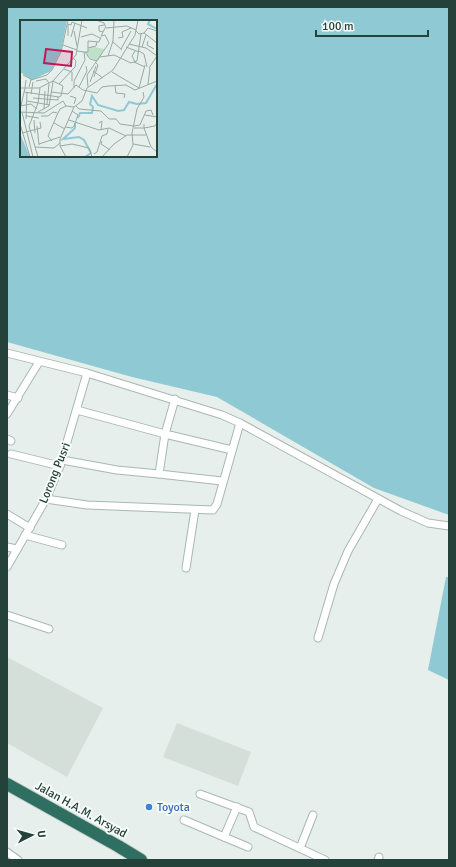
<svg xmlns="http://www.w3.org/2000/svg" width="456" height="867" viewBox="0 0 456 867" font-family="Signika,sans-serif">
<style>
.built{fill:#d4dfda}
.water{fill:#8ec9d4;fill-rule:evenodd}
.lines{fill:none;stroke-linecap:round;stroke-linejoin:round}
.street-casing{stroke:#a8b8b2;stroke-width:9}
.highway-casing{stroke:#c2cac8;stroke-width:14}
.street{stroke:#fff;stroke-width:7}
.highway{stroke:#2f6f62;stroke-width:12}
.shop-dot{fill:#3f7fe0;stroke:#f7fbf9;stroke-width:1.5}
.labels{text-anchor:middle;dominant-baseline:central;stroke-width:4;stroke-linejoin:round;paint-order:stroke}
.street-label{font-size:12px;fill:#24423a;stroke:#f7fbf9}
.shop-label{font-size:12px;fill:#366cbe;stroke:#f7fbf9;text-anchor:start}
.inset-river{fill:none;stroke:#8ec9d4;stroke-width:2}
.inset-road{fill:none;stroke:#98aaa4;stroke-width:1}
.view{fill:#c2185b;fill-opacity:0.15;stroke:#c2185b;stroke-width:2}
.inset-edge{fill:none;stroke:#24423a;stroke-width:2}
</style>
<rect width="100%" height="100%" fill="#e6efeb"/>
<g class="built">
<path d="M 7,657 L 103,708 L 67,777 L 7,743 Z"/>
<path d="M 177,723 L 251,752 L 238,786 L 163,757 Z"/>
</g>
<g class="water">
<path d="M 7,7 L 449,7 L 449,515 L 374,488 L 217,397 L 132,377 L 7,342 ZM 21,21 L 156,21 L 156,156 L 21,156 Z"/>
<path d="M 446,577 L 449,577 L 449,680 L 428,670 Z"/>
</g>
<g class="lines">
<defs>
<g id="street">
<path d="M 7,353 L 87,373 L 222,415 L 240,423 L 401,511 L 428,523 L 449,526"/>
<path d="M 7,395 L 18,398"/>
<path d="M 175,399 L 165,434 L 159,474 L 222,481"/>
<path d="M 77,410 L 165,434 L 232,450"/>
<path d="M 7,414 L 39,362"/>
<path d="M 7,439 L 11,441"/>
<path d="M 11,454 L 60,466"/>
<path d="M 62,460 L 117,470 L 159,474"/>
<path d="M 46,499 L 87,505 L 213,510 L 217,504 L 240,423"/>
<path d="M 7,514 L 30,528"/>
<path d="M 25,535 L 62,545"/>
<path d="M 7,547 L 17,549"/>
<path d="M 7,567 L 46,499 L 60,466 L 87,373"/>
<path d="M 186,568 L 195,510"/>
<path d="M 7,615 L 49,629"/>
<path d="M 318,638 L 334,584 L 348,551 L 378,499"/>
<path d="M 200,794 L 249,812 L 254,827 L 325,860"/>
<path d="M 184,820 L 224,837 L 237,807"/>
<path d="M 224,837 L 248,847"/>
<path d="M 300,848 L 313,815"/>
<path d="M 7,852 L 18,860"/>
<path d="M 378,860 L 379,857"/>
</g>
<path id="highway" d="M 7,784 L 118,846 L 141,860"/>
</defs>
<use href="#street" class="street-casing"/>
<use href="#highway" class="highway-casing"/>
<use href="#street" class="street"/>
<use href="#highway" class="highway"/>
</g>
<circle class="shop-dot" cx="149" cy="807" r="4"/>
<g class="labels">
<g class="street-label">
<text transform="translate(55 473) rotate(-68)">Lorong Pusri</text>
<text transform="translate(81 810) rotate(29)">Jalan H.A.M. Arsyad</text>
</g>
<g class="shop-label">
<text x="157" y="807">Toyota</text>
</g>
</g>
<g transform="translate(20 20)">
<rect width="137" height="137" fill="#e6efeb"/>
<path d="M 71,26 L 84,29 L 78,41 L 70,38 L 66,33 Z" fill="#bfe0c8"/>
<path d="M 0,0 L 47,0 L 41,31 L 31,51 L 12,60 L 0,52 ZM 0,115 L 1,116 L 10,137 L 0,137 Z" fill="#8ec9d4"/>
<path class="inset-river" d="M 130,0 L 128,4 L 137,9M 58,98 L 60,93 L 72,93 L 73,87 L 70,84 L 72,76 L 78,85 L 98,91 L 104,90 L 109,82 L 117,84 L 126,83 L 137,64M 55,103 L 55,108 L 43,119 L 59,117 L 64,120 L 71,133 L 65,137"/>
<path class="inset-road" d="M 76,0 L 84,3 L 86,8 L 107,6 L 116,10M 52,2 L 67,8M 54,11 L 57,26M 116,11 L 119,14 L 124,13 L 137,23M 83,12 L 79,11 L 79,6 L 84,5M 124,13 L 128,8 L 137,11M 48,16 L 48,4 L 51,5 L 52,2M 51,17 L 55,3M 61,17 L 72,14 L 80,18M 98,18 L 103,17 L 102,12 L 111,8M 128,21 L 127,25 L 134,29M 93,22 L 102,30M 109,24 L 126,28 L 137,36M 43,25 L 57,30M 106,27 L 119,32M 122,27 L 126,15M 68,28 L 76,26 L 77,22M 101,29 L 111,11M 57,31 L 65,32 L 70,39 L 77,41M 115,31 L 112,36 L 115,42M 119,31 L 124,34 L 127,47M 65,32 L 68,32 L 68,21 L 79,22 L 81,17M 88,36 L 93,21 L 94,0M 80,37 L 94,35 L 111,43 L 117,41 L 121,14M 114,42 L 125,47M 129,48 L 137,36M 44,49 L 52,52 L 52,61M 73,51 L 83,58M 92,52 L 119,68M 3,55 L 11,59 L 9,67M 74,57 L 78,45 L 76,43M 11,60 L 27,55 L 32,50 L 41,32 L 48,0M 16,61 L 26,59 L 29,63M 33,61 L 43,66 L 41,76 L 39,77M 32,62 L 56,35 L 62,0M 70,62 L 76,46M 39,64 L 55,47 L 56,41 L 53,38M 128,64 L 130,48M 95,66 L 96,73 L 105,74 L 104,78M 59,67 L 67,51 L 66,46M 68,67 L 67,55 L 89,23 L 85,15 L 81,16 L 85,8M 1,68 L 5,68 L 6,60M 54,68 L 54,61 L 65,40 L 64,32M 119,68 L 125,45M 4,72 L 39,77M 31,72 L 48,74 L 56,65 L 63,70 L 77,73 L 82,67 L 89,66 L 106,65 L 115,70 L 137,61M 11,74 L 13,62M 50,76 L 56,78 L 54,84M 13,78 L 38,80 L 38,77M 7,81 L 30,85M 27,84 L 29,64M 0,86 L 11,84 L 17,89M 56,86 L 59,89 L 81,91 L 89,99 L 96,99 L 100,104 L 114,106M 24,89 L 25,71M 0,90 L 5,68 L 19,68 L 33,61M 0,92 L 24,93 L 43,81 L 46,86 L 54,87 L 62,81 L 67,68 L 93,50 L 115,15 L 118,0M 2,92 L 13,137M 18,92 L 29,86 L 33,62M 125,95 L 137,97M 6,96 L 19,98M 21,96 L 28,96 L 33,92 L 37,93M 6,99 L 7,72M 14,100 L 15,113M 49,100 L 79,110 L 89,108 L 106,116M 34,103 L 45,109M 79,103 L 82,101 L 81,110M 137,103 L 135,106 L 124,108 L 131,127 L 137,132M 0,104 L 10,137M 17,106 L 19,125M 114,106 L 120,105 L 126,91 L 131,90 L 133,95M 45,107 L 52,108 L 54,106 L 58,95 L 52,91M 114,108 L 124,108 L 124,104M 2,113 L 21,108 L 20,102M 32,121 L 28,116 L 37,95 L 40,89 L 46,86M 82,121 L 81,124 L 90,130M 19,124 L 40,117M 113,124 L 130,127M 40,126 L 52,124 L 69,128 L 72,137M 15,127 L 34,128 L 40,123M 74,134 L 77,132 L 82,116 L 87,114 L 88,109M 18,137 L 9,106 L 18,83 L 20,68M 46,137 L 40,126 L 40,119 L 54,87M 82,137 L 94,124 L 107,115 L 126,115M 107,137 L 113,125 L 112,113 L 117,89 L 124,77 L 123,72"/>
<path class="view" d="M 26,29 L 52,32 L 51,46 L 24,43 Z"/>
<rect width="137" height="137" class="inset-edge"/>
</g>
<rect width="456" height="867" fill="none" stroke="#24423a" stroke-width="16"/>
<g transform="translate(32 835) rotate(84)" stroke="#f7fbf9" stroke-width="3" paint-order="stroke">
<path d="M0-3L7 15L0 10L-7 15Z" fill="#24423a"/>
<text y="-6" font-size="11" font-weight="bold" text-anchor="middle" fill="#24423a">U</text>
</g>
<path d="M316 30v6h112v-6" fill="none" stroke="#24423a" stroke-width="2"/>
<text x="322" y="30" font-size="12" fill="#24423a" stroke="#f7fbf9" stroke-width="3" paint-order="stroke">100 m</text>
</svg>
